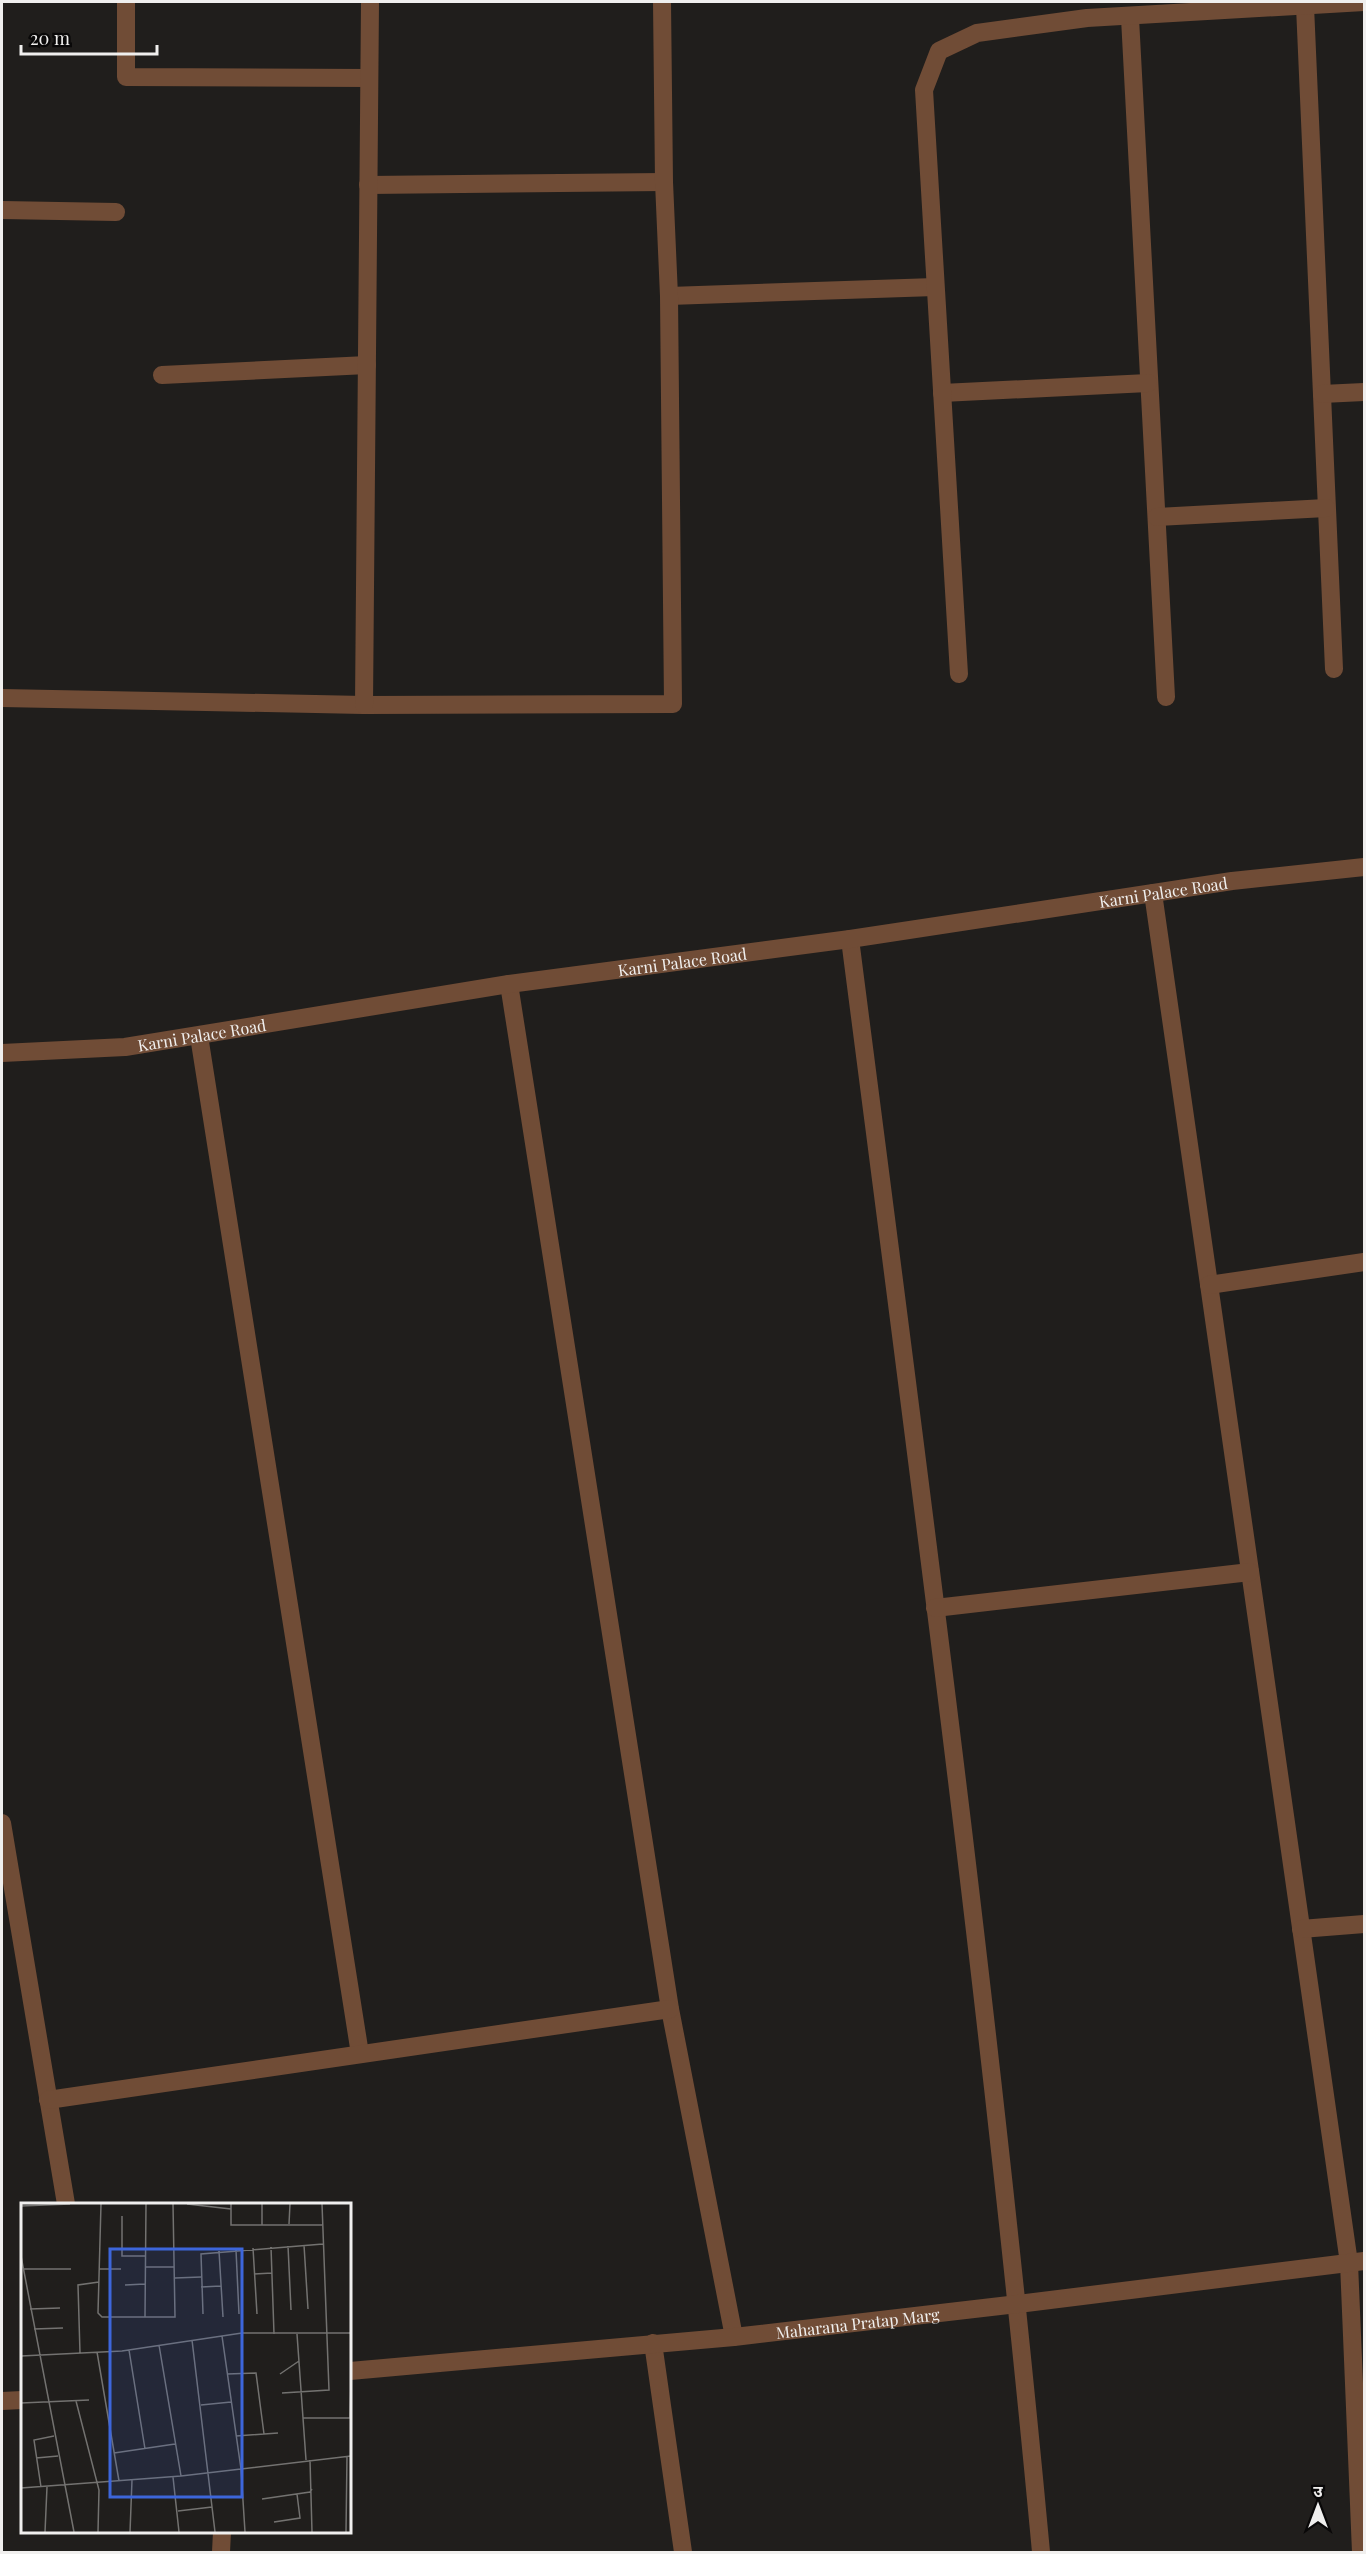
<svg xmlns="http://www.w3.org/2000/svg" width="1366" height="2554" viewBox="0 0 1366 2554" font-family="'Playfair Display','Noto Sans Devanagari',serif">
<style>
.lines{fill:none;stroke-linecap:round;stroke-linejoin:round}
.minor{stroke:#704c36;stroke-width:18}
.tertiary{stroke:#704c36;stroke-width:18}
.labels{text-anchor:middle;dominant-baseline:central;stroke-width:4.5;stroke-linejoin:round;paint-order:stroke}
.street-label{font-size:16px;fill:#f0efee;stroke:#090808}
.inset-road{fill:none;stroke:#737270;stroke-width:1.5}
.view{fill:#3d66db;fill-opacity:0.15;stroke:#3d66db;stroke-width:3}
.inset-edge{fill:none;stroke:#f0efee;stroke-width:3}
</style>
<rect width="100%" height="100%" fill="#201e1c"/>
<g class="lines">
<g class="minor">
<path d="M 126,2 L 126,77 L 369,78"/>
<path d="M 1305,6 L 1334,669"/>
<path d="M 1130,18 L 1166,697"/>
<path d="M 368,185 L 664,182"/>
<path d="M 2,210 L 116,212"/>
<path d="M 669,296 L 935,287"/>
<path d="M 162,375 L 367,365"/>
<path d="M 942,393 L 1148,383"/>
<path d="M 1322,394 L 1364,392"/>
<path d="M 1157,517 L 1326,508"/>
<path d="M 959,674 L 924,90 L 939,51 L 977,33 L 1087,18 L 1364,2"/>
<path d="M 2,698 L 364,705 L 673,704 L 669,296 L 664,182 L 662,2"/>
<path d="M 364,705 L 370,2"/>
<path d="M 1153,893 L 1349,2263 L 1361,2552"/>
<path d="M 850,939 C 919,1476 991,2013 1041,2552"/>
<path d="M 509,984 L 670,2009 L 734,2337"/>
<path d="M 199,1036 L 360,2054"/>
<path id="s1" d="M 2,1053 L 125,1047 L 509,984 L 850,939 L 1232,881 L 1364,867"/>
<path d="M 1209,1285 L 1364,1262"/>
<path d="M 935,1608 L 1250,1572"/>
<path d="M 2,1823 L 66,2204"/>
<path d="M 1301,1929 L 1364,1924"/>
<path d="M 48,2100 L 670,2009"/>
<path d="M 653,2343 L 683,2552"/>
<path d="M 221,2552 L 222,2532"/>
</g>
<g class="tertiary">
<path id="s2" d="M 350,2371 L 734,2337 L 1018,2304 L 1364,2261"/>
<path d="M 2,2401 L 22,2400"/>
</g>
</g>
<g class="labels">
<g class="street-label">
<text stroke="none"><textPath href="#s1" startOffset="1173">Karni Palace Road</textPath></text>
<text stroke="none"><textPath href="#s1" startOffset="687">Karni Palace Road</textPath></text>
<text stroke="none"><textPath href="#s1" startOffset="201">Karni Palace Road</textPath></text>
<text stroke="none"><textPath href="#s2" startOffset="510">Maharana Pratap Marg</textPath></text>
</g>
</g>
<g transform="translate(21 2203)">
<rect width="330" height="330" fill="#201e1c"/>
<path class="inset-road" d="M 80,1 L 77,110 L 81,114 L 154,114 L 152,1M 166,1 L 210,6M 210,1 L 210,22 L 301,22M 0,3 L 49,1M 101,13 L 101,53 L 125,53M 268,21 L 269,1M 241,22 L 241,1M 283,42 L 287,106M 267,43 L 270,107M 250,44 L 253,131M 232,45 L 236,111M 215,47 L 218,111M 198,48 L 202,114M 0,53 L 53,329M 124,64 L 153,64M 3,66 L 50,66M 78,66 L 100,66M 233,71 L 251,70M 154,75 L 180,74M 104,82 L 124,81M 180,84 L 200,83M 9,106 L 39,105M 182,111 L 180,51 L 302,41M 124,114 L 125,1M 13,126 L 42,125M 276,131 L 285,257M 201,133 L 220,266 L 224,329M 171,137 L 194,329M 138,142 L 160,273M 108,147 L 124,246M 76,149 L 98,278M 59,150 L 57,82 L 78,79M 0,153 L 101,148 L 221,130 L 330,130M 206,171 L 235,170 L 243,231M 259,171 L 278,158M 261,190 L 308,187 L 301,1M 55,198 L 78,287 L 77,329M 0,200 L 68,197M 180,202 L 210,199M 282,215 L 330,215M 329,215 L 330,178M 215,233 L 257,230M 93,250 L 154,241M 15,255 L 37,253M 289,257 L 291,329M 152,274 L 158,329M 20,284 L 13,237 L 33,233M 0,285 L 160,273 L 330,253M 241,296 L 289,289 L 291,286M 157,308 L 191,304M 253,319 L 279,315 L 276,291M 24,329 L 26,284M 109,329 L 111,277M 325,329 L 326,253"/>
<path class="view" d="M 89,46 L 221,46 L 221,294 L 89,294 Z"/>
<rect width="330" height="330" class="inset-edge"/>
</g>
<rect width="1366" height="2554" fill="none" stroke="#f0efee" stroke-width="6"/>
<g transform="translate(1318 2506)" stroke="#090808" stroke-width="4.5" paint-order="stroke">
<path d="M0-4.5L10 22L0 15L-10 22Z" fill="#f0efee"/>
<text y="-9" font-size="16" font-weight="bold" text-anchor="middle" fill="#f0efee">उ</text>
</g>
<path d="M21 45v9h136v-9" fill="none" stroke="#f0efee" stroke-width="3"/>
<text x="30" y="45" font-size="18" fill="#f0efee" stroke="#090808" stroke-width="4.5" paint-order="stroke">20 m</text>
</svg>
